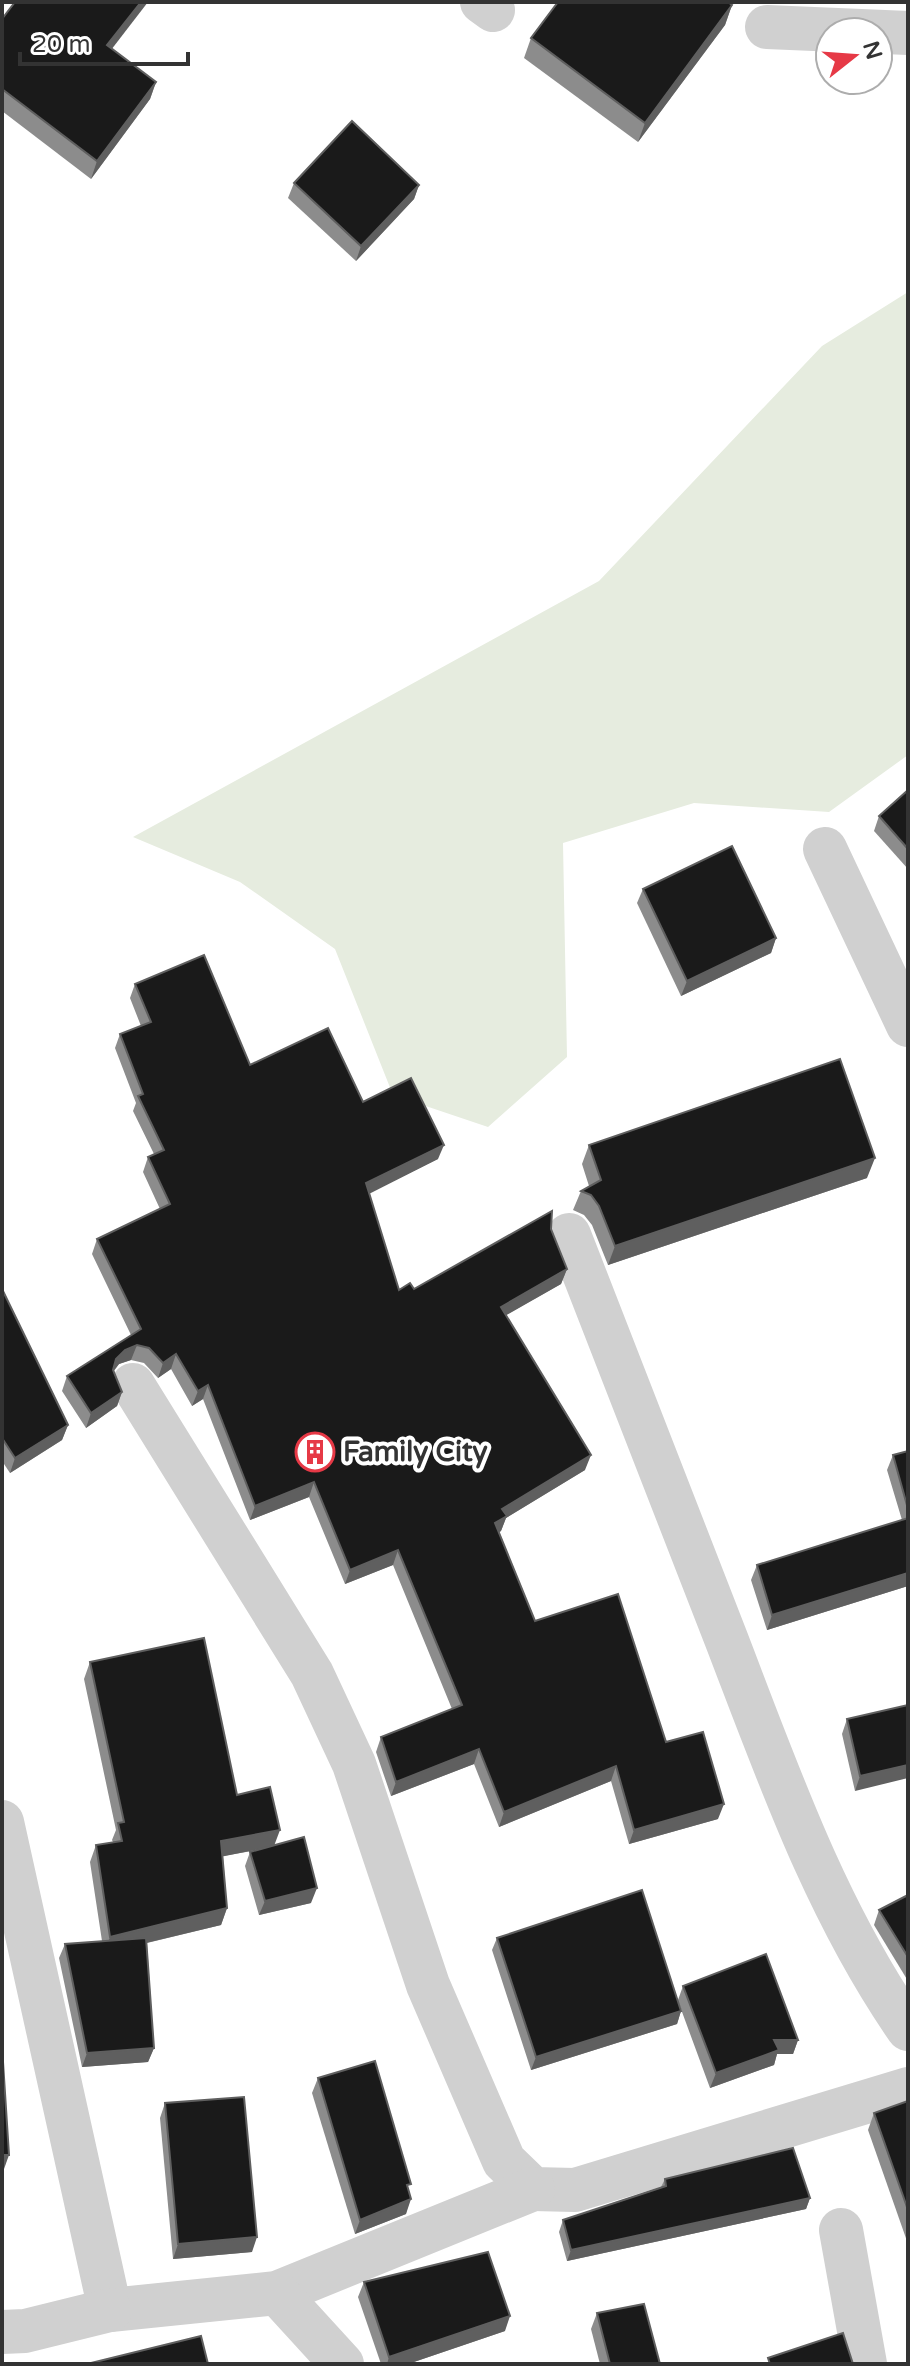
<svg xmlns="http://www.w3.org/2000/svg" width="910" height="2366" viewBox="0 0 910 2366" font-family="'Varela Round',sans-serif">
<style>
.green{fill:#e6ecdf}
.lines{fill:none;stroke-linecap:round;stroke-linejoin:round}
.minor{stroke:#d0d0d0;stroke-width:44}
.wall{fill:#8c8c8c}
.shaded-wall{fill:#5f5f5f}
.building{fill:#1a1a1a;stroke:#5f5f5f;stroke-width:2}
.labels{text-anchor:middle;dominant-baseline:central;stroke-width:8;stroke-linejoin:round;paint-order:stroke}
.poi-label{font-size:28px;font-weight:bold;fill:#333;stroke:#fff;text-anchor:start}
</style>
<rect width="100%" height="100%" fill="#fff"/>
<path class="green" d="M 908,292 L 908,755 L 829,812 L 694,803 L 563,843 L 567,1057 L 488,1127 L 393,1095 L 335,949 L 240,882 L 133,837 L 599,581 L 822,346 Z"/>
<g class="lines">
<g class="minor">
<path d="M 482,2 L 493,10"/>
<path d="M 767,27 L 908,33"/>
<path d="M 825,849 L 908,1025"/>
<path d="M 569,1235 C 622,1370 675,1505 727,1641 C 778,1774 826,1911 908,2029"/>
<path d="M 133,1385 L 312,1674 L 354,1764 L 428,1985 L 504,2161 L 533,2189 L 575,2190 L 908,2089"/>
<path d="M 2,1822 L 110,2310 L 277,2293 L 533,2189"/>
<path d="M 841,2230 L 865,2364"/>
<path d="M 277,2293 L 342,2364"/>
<path d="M 2,2332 L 25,2331 L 110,2310"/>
</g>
</g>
<g class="wall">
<path d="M 732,5 L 725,25 L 638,142 L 524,58 L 531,38 Z"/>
<path d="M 2,19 L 112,49 L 156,82 L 150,99 L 91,179 L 2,111 Z"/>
<path d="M 294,183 L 419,185 L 414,199 L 356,261 L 288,198 Z"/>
<path d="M 908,790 L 908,869 L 874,831 L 879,816 Z"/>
<path d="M 643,889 L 776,938 L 771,953 L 681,996 L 637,903 Z"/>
<path d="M 135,984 L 250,1065 L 363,1102 L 438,1159 L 369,1193 L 399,1290 L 414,1289 L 551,1229 L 567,1269 L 561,1284 L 506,1315 L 585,1470 L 506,1518 L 501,1531 L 499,1532 L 535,1621 L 666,1742 L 718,1819 L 629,1844 L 611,1781 L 499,1827 L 474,1764 L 391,1796 L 376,1752 L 381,1737 L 452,1709 L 393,1565 L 345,1584 L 309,1497 L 250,1520 L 203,1399 L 192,1406 L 171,1369 L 158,1378 L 144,1363 L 131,1360 L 119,1364 L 114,1371 L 122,1392 L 117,1406 L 86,1428 L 62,1391 L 67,1376 L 131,1335 L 92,1254 L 97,1239 L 160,1209 L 143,1172 L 148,1157 L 154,1154 L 133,1111 L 136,1103 L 115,1048 L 120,1034 L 141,1026 L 130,998 Z"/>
<path d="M 589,1145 L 867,1178 L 608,1265 L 592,1225 L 584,1215 L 573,1210 L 581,1191 L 589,1186 L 582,1164 Z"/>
<path d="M 2,1289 L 68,1425 L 62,1440 L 10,1473 L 2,1461 Z"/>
<path d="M 908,1451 L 908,1586 L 767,1630 L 751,1580 L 757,1565 L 902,1520 L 887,1470 L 893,1455 Z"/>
<path d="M 90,1662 L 237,1795 L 275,1845 L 311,1903 L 259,1915 L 245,1866 L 250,1852 L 257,1850 L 223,1856 L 227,1908 L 221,1925 L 147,1943 L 154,2048 L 148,2062 L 82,2067 L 59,1958 L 65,1944 L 102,1941 L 90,1862 L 96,1845 L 113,1842 L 112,1840 L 116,1830 L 84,1679 Z"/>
<path d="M 908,1705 L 855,1791 L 842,1734 L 847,1719 Z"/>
<path d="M 908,1895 L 908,1981 L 874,1925 L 879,1910 Z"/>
<path d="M 497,1938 L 678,2000 L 683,1986 L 798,2040 L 793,2054 L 777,2054 L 774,2065 L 710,2088 L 678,2001 L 681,2011 L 677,2024 L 531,2070 L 492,1950 Z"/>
<path d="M 318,2078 L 409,2190 L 406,2214 L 355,2234 L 312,2093 Z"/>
<path d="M 908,2101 L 908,2244 L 868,2130 L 874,2113 Z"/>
<path d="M 165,2103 L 252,2252 L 173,2259 L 160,2118 Z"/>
<path d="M 665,2179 L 810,2198 L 806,2209 L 567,2261 L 559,2232 L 563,2220 L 661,2187 Z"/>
<path d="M 364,2282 L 505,2331 L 408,2364 L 381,2364 L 358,2297 Z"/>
<path d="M 597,2313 L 660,2364 L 600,2364 L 591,2329 Z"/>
</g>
<g class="shaded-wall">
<path d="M 141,2 L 148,2 L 101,63 L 107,45 Z"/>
<path d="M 732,5 L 725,25 L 638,142 L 645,123 Z"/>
<path d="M 156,82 L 150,99 L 91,179 L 97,161 Z"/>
<path d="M 419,185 L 414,199 L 356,261 L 361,246 Z"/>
<path d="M 776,938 L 771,953 L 681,996 L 687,981 Z"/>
<path d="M 444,1145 L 438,1159 L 361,1198 L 366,1183 Z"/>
<path d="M 875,1158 L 867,1178 L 608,1265 L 615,1246 Z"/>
<path d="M 567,1269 L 561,1284 L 496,1321 L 501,1307 Z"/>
<path d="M 137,1345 L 131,1360 L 119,1364 L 111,1374 L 116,1359 L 125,1350 Z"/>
<path d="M 176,1354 L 171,1369 L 158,1378 L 163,1363 Z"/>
<path d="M 208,1385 L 203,1399 L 192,1406 L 198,1391 Z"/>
<path d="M 122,1392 L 117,1406 L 86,1428 L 91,1413 Z"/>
<path d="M 68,1425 L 62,1440 L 10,1473 L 15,1458 Z"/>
<path d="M 591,1455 L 585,1470 L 506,1518 L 501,1531 L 490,1538 L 502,1509 Z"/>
<path d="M 314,1482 L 309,1497 L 250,1520 L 255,1506 Z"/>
<path d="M 398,1550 L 393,1565 L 345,1584 L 350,1570 Z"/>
<path d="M 908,1573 L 908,1586 L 767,1630 L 772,1615 Z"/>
<path d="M 479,1749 L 474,1764 L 391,1796 L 396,1782 Z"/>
<path d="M 908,1765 L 908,1778 L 855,1791 L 860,1776 Z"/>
<path d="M 616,1766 L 611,1781 L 499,1827 L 504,1812 Z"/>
<path d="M 724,1804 L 718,1819 L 629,1844 L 634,1830 Z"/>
<path d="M 280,1830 L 274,1846 L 215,1858 L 221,1841 Z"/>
<path d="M 317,1888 L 311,1903 L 259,1915 L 265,1901 Z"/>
<path d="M 227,1908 L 221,1925 L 104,1953 L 110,1937 Z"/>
<path d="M 681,2011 L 677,2024 L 531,2070 L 536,2057 Z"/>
<path d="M 774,2040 L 798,2040 L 793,2054 L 777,2054 L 774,2065 L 710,2088 L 716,2073 Z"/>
<path d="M 154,2048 L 148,2062 L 82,2067 L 87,2053 Z"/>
<path d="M 2,2155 L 9,2155 L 4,2169 L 2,2170 Z"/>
<path d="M 810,2198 L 806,2209 L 567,2261 L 571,2250 Z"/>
<path d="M 411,2199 L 406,2214 L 355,2234 L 360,2220 Z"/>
<path d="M 257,2237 L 252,2252 L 173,2259 L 178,2244 Z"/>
<path d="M 510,2316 L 505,2331 L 408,2364 L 387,2364 L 389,2357 Z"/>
</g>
<g class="building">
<path d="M 15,2 L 141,2 L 107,45 L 156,82 L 97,161 L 2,89 L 2,19 Z"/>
<path d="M 558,2 L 728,2 L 732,5 L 645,123 L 531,38 Z"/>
<path d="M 352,121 L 419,185 L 361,246 L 294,183 Z"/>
<path d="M 908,790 L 908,849 L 879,816 Z"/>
<path d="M 732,846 L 776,938 L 687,981 L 643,889 Z"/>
<path d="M 204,955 L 250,1065 L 328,1028 L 363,1102 L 411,1078 L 444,1145 L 366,1183 L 399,1290 L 410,1283 L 414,1289 L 552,1211 L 551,1229 L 567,1269 L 501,1307 L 591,1455 L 502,1509 L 507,1516 L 495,1523 L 535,1621 L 618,1594 L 666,1742 L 703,1732 L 724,1804 L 634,1830 L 616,1766 L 504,1812 L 479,1749 L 396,1782 L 381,1737 L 462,1705 L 398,1550 L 350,1570 L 314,1482 L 255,1506 L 208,1385 L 198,1391 L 176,1354 L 163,1363 L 149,1348 L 137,1345 L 125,1350 L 116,1359 L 113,1370 L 122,1392 L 91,1413 L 67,1376 L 141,1329 L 97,1239 L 170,1204 L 148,1157 L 164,1150 L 138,1096 L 143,1094 L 120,1034 L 151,1022 L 135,984 Z"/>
<path d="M 840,1059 L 875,1158 L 615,1246 L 599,1206 L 591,1195 L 581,1191 L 601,1180 L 589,1145 Z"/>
<path d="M 2,1289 L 68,1425 L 15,1458 L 2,1438 Z"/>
<path d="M 908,1451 L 908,1509 L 893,1455 Z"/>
<path d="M 908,1518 L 908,1573 L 772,1615 L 757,1565 Z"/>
<path d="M 204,1638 L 237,1795 L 270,1787 L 280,1830 L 221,1841 L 227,1908 L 110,1937 L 96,1845 L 122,1841 L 118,1823 L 124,1822 L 90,1662 Z"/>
<path d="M 908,1705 L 908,1765 L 860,1776 L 847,1719 Z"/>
<path d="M 304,1837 L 317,1888 L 265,1901 L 250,1852 Z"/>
<path d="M 642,1890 L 681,2011 L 536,2057 L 497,1938 Z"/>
<path d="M 908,1895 L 908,1957 L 879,1910 Z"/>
<path d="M 146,1938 L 154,2048 L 87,2053 L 65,1944 Z"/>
<path d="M 766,1954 L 798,2040 L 774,2040 L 779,2050 L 716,2073 L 683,1986 Z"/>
<path d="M 375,2061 L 411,2184 L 407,2185 L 411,2199 L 360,2220 L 318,2078 Z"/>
<path d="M 2,2062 L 3,2062 L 9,2155 L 2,2155 Z"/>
<path d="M 244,2097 L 257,2237 L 178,2244 L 165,2103 Z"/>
<path d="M 908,2101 L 908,2210 L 874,2113 Z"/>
<path d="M 793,2148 L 810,2198 L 571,2250 L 563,2220 L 666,2186 L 665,2179 Z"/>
<path d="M 488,2252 L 510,2316 L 389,2357 L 364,2282 Z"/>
<path d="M 644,2304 L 660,2364 L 610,2364 L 597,2313 Z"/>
<path d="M 843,2333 L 853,2364 L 770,2364 L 768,2358 Z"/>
<path d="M 201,2336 L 208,2364 L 87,2364 Z"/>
</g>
<defs>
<symbol id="building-ring" viewBox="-11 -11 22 22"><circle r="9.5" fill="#fff" stroke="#e63946" stroke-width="1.5"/><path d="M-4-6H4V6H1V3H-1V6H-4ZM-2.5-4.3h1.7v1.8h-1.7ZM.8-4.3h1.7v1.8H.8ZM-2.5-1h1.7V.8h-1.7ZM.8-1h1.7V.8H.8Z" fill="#e63946"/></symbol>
</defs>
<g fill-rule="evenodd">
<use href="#building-ring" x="293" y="1430" width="44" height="44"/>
</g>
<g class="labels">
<g class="poi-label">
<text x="343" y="1452">Family City</text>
</g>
</g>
<rect width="910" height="2366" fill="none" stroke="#333333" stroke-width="8"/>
<g transform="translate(854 56) rotate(73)"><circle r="38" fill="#ffffff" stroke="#adadad" stroke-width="2"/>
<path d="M0-6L14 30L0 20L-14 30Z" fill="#e63946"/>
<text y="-12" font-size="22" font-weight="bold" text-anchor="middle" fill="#333333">N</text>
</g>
<path d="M20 52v12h168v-12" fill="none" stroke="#333333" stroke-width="4"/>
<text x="32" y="52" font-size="24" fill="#333333" stroke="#ffffff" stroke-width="6" paint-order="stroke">20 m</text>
</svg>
